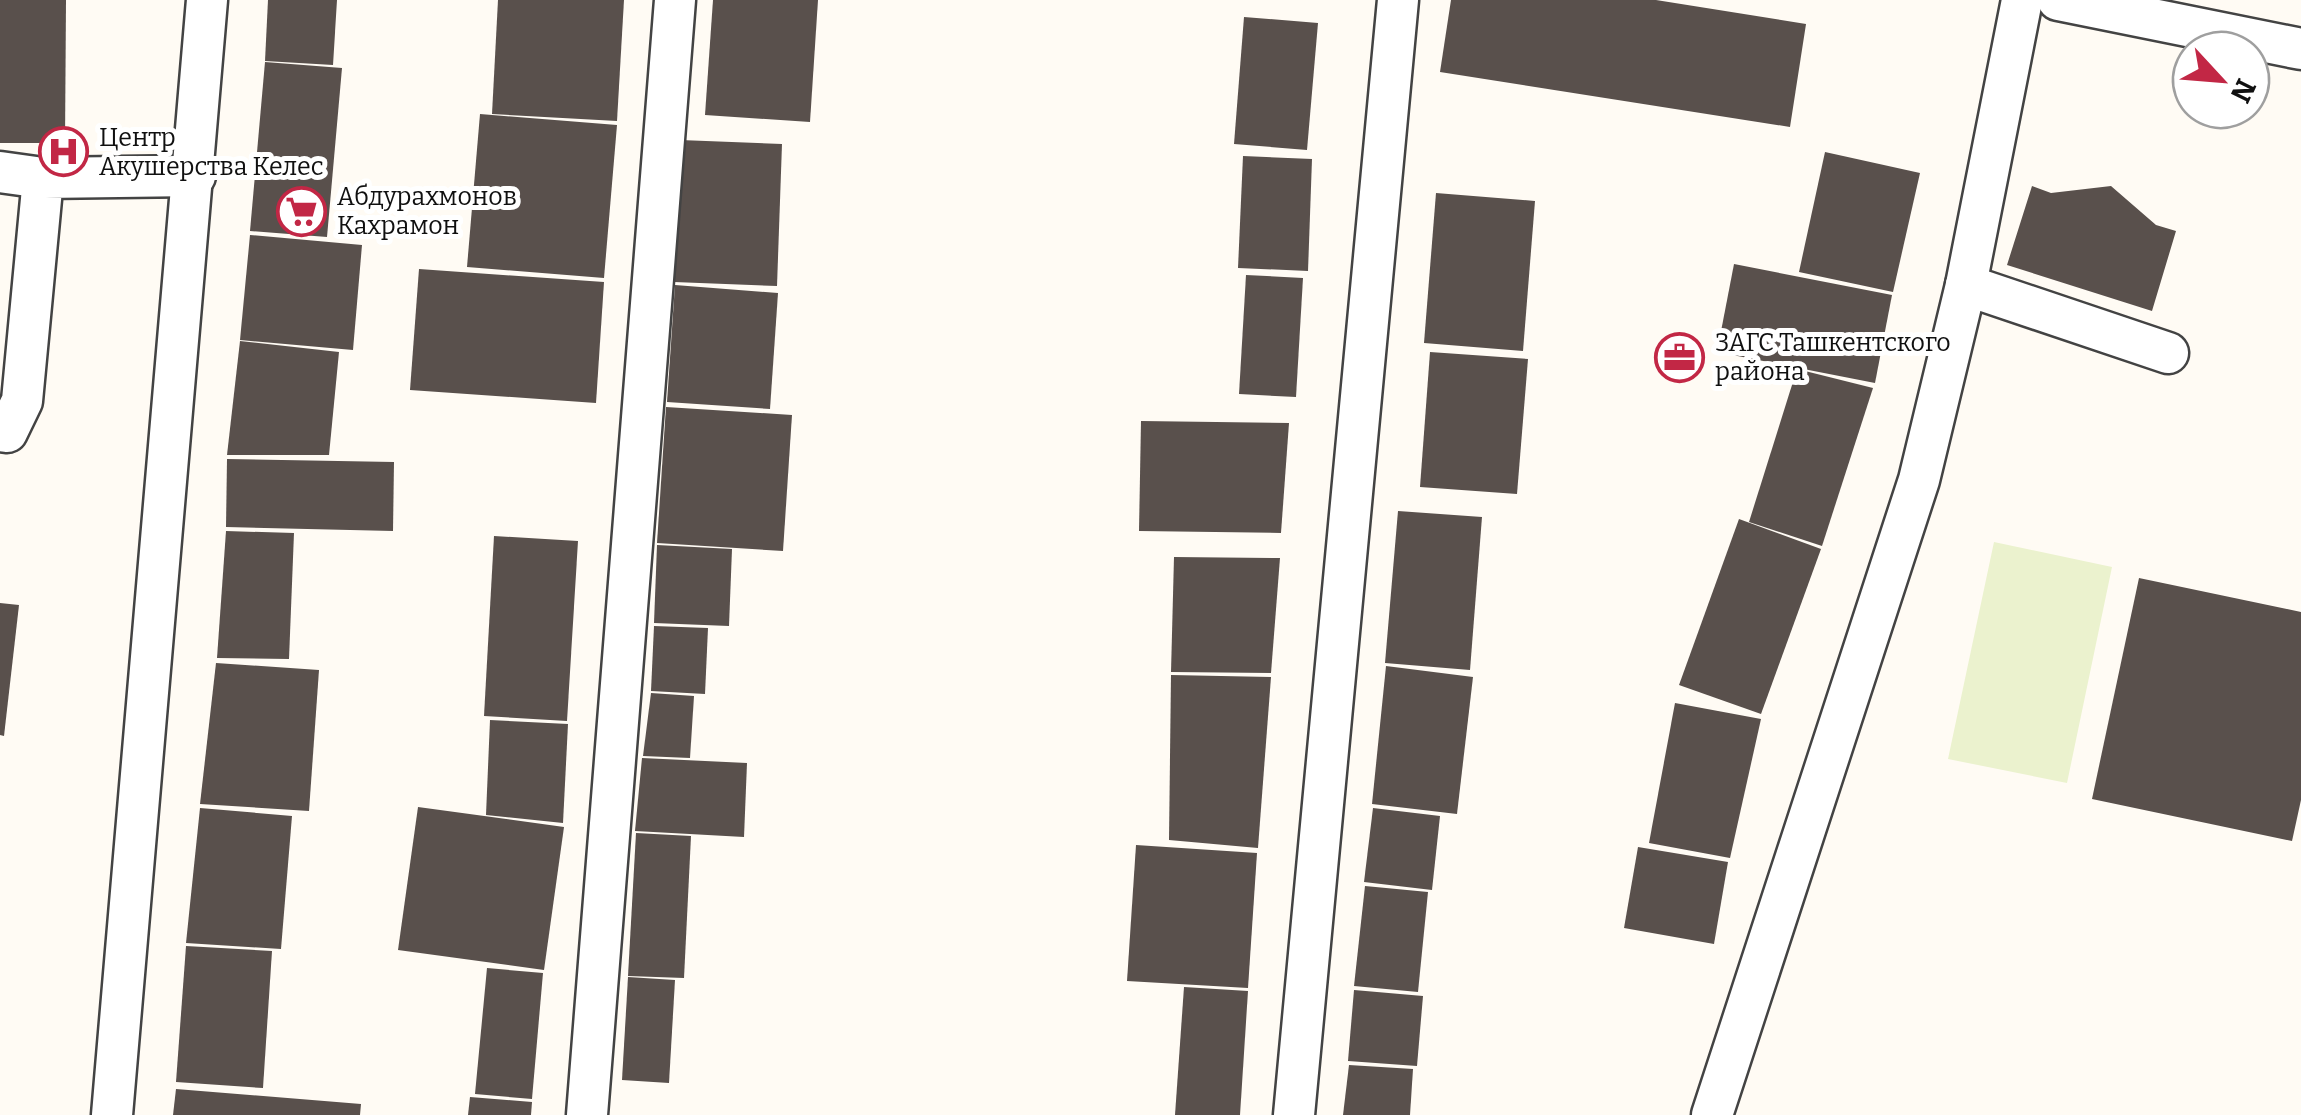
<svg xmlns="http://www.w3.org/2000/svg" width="2301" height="1115" viewBox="0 0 2301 1115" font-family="Bitter,serif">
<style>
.pitch{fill:#ebf2ce}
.building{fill:#59504c}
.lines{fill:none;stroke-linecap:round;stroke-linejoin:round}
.minor-casing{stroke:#434343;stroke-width:45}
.minor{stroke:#fff;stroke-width:40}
.labels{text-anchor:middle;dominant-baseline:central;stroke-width:10;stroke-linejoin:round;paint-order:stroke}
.poi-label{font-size:25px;fill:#101010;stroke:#fff;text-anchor:start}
</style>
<rect width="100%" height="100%" fill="#fffbf4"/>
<path class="pitch" d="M 1994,542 L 2112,567 L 2067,783 L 1948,759 Z"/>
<g class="building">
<path d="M 0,0 L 66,0 L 65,143 L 0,143 Z"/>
<path d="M 268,0 L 337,0 L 333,65 L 265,61 Z"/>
<path d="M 498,0 L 624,0 L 617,121 L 492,114 Z"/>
<path d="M 713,0 L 818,0 L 810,122 L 705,115 Z"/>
<path d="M 1451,0 L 1656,0 L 1806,24 L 1790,127 L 1440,72 Z"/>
<path d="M 1244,17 L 1318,23 L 1307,150 L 1234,144 Z"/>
<path d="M 265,62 L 342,68 L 327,237 L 250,231 Z"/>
<path d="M 480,114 L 617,125 L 604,278 L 467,267 Z"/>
<path d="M 680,140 L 782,144 L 777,286 L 674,282 Z"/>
<path d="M 1825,152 L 1920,173 L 1893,292 L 1799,272 Z"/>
<path d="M 1243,156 L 1312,159 L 1308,271 L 1238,268 Z"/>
<path d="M 2032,186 L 2051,193 L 2111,186 L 2156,225 L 2176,231 L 2152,311 L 2007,265 Z"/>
<path d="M 1436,193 L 1535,201 L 1523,351 L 1424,343 Z"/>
<path d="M 250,235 L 362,245 L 353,350 L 240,340 Z"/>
<path d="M 1734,264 L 1892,295 L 1875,383 L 1717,352 Z"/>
<path d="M 419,269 L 604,282 L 596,403 L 410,390 Z"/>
<path d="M 1246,275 L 1303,278 L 1296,397 L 1239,394 Z"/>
<path d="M 675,285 L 778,293 L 770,409 L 667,402 Z"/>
<path d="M 240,341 L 339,352 L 329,455 L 227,455 Z"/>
<path d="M 1430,352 L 1528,359 L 1517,494 L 1420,487 Z"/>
<path d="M 1797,369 L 1873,388 L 1822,546 L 1749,522 Z"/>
<path d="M 666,407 L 792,415 L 783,551 L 657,543 Z"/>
<path d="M 1141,421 L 1289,423 L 1281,533 L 1139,531 Z"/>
<path d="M 227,459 L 394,462 L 393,531 L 226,527 Z"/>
<path d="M 1398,511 L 1482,517 L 1470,670 L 1385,663 Z"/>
<path d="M 1739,519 L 1821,549 L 1761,714 L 1679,685 Z"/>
<path d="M 226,531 L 294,533 L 289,659 L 217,658 Z"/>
<path d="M 494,536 L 578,541 L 567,721 L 484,716 Z"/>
<path d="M 657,545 L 732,549 L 729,626 L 654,623 Z"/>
<path d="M 1174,557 L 1280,558 L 1271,673 L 1171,672 Z"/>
<path d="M 2139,578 L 2301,612 L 2301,800 L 2292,841 L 2092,799 Z"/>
<path d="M 0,603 L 19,605 L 4,736 L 0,735 Z"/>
<path d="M 654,626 L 708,628 L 705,694 L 651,691 Z"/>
<path d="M 216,663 L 319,670 L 309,811 L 200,804 Z"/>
<path d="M 1386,666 L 1473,677 L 1457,814 L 1372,804 Z"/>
<path d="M 1171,675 L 1271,677 L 1258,848 L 1169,840 Z"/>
<path d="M 651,693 L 694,696 L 690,758 L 643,756 Z"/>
<path d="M 1675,703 L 1761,719 L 1730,858 L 1649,843 Z"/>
<path d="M 490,720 L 568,724 L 563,823 L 486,815 Z"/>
<path d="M 642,758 L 747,763 L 744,837 L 635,831 Z"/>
<path d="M 418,807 L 564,827 L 544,970 L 398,950 Z"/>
<path d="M 200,808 L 292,816 L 281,949 L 186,943 Z"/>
<path d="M 1373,808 L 1440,816 L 1432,890 L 1364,882 Z"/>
<path d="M 636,833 L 691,836 L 684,978 L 628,976 Z"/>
<path d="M 1136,845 L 1257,853 L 1248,988 L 1127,981 Z"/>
<path d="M 1638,847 L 1728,862 L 1714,944 L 1624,928 Z"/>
<path d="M 1365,886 L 1428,892 L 1418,992 L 1354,986 Z"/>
<path d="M 186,946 L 272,951 L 263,1088 L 176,1082 Z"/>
<path d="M 487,968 L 543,973 L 532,1099 L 475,1094 Z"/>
<path d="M 628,977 L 675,980 L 669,1083 L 622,1080 Z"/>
<path d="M 1184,987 L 1248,991 L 1240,1115 L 1175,1115 Z"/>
<path d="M 1354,990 L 1423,996 L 1417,1066 L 1348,1061 Z"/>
<path d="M 1349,1065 L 1413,1069 L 1410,1115 L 1343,1115 Z"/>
<path d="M 176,1089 L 361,1104 L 360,1115 L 173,1115 Z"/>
<path d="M 470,1097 L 532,1102 L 531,1115 L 468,1115 Z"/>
</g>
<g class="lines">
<defs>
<g id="minor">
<path d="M 2058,0 L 2301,49"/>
<path d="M 0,172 L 43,178"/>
<path d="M 1966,285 L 2168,353"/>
<path d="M 0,431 L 7,432 L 22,401 L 43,178 L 195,176"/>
<path d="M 112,1115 L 207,0"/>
<path d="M 587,1115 L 675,0"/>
<path d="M 1294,1115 L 1398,0"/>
<path d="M 1712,1115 L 1919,480 L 1966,285 L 2022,0"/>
</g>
</defs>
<use href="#minor" class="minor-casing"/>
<use href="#minor" class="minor"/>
</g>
<defs>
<symbol id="hospital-ring" viewBox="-11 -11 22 22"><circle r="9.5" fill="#fff" stroke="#c22745" stroke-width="1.5"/><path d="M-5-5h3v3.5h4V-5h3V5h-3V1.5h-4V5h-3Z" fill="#c22745"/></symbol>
<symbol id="supermarket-ring" viewBox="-11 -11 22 22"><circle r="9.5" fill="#fff" stroke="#c22745" stroke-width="1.5"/><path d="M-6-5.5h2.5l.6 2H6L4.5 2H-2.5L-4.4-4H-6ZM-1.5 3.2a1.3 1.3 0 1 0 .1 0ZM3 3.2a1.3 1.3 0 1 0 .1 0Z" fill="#c22745"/></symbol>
<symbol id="office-ring" viewBox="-11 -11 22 22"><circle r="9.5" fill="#fff" stroke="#c22745" stroke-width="1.5"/><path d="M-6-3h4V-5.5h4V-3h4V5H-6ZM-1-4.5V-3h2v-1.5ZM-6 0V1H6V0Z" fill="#c22745"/></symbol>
</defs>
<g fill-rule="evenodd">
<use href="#hospital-ring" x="36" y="124" width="55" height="55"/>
<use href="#supermarket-ring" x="274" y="184" width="55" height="55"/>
<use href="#office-ring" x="1652" y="330" width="55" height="55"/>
</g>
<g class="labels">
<g class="poi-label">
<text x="99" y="138">Центр<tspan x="99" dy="29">Акушерства Келес</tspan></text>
<text x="337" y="197">Абдурахмонов<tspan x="337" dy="29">Кахрамон</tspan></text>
<text x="1715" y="343">ЗАГС Ташкентского<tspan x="1715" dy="29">района</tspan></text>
</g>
</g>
<g transform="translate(2221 80) rotate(116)"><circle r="48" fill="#ffffff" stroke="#9f9f9f" stroke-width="2.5"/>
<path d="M0-8L18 38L0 25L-18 38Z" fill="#c22745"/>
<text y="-15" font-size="28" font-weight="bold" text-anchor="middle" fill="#101010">N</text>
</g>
</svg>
